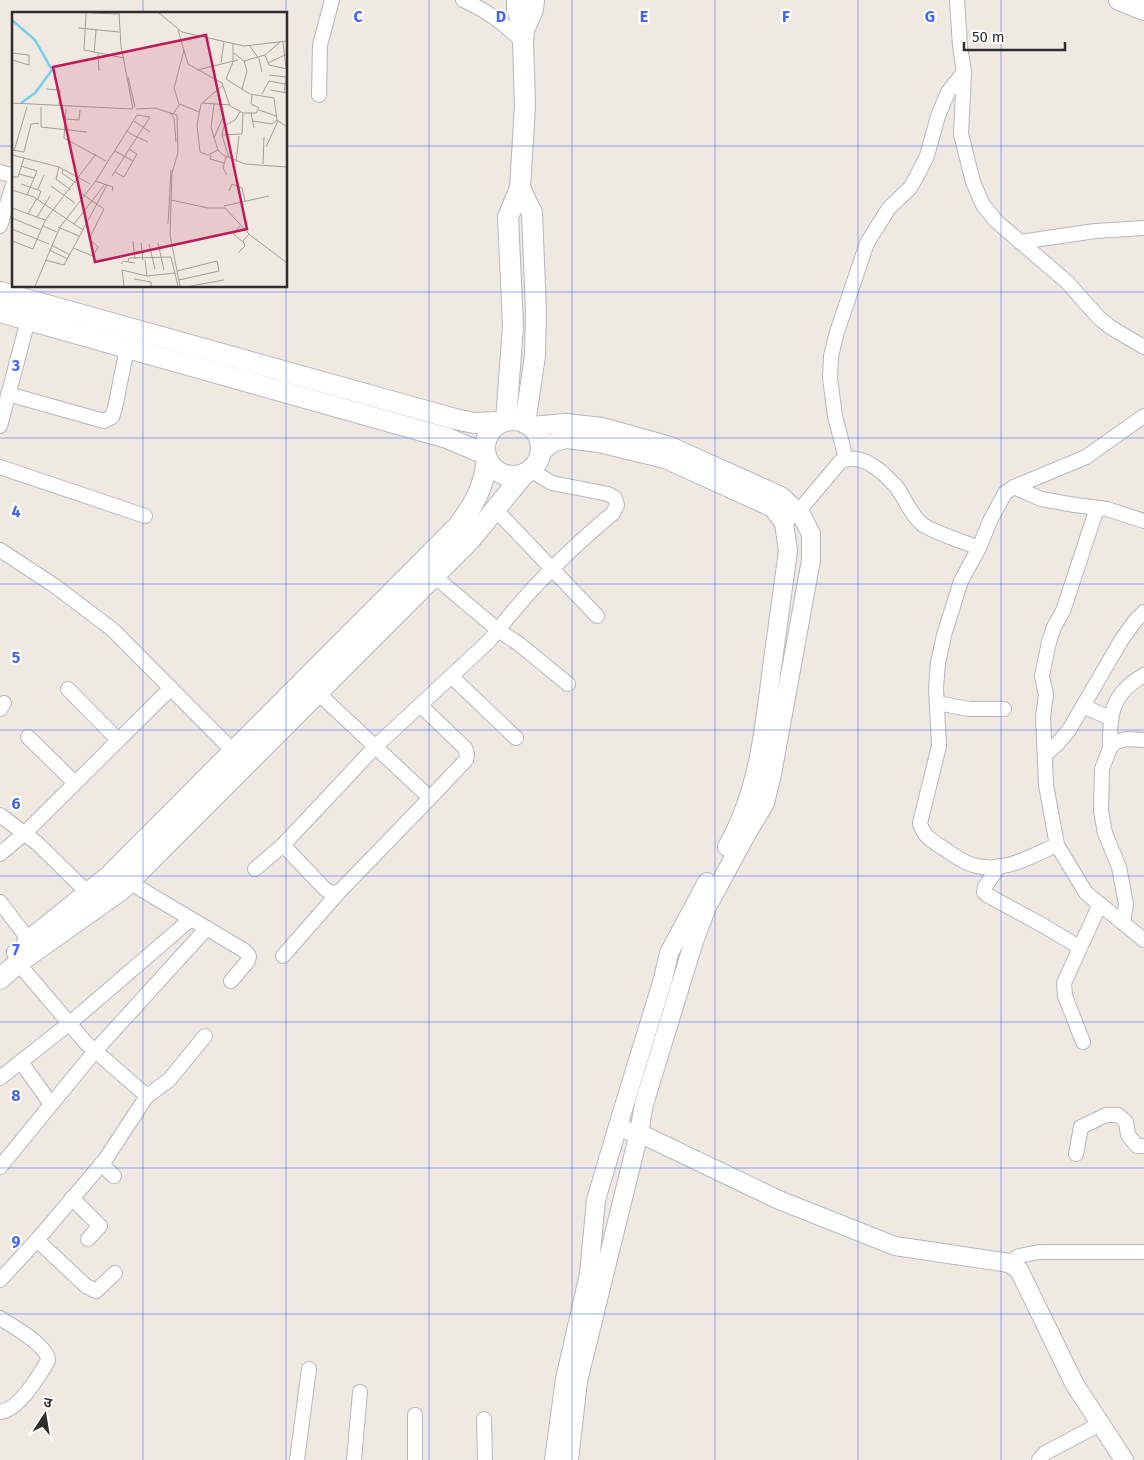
<svg xmlns="http://www.w3.org/2000/svg" width="1144" height="1460" viewBox="0 0 1144 1460" font-family="'Fira Sans','Noto Sans Devanagari',sans-serif">
<style>
.lines{fill:none;stroke-linecap:round;stroke-linejoin:round}
.minor-casing{stroke:#b4b7c1;stroke-width:16}
.tertiary-casing{stroke:#b4b7c1;stroke-width:20}
.secondary-casing{stroke:#b4b7c1;stroke-width:22}
.minor{stroke:#fff;stroke-width:14}
.tertiary{stroke:#fff;stroke-width:18}
.secondary{stroke:#fff;stroke-width:20}
.grid{fill:none;stroke:#4264fb;stroke-width:1;stroke-opacity:0.55}
.inset-river{fill:none;stroke:#75cff0;stroke-width:2.5}
.inset-road{fill:none;stroke:#a29e99;stroke-width:1}
.view{fill:#c2185b;fill-opacity:0.15;stroke:#c2185b;stroke-width:2.5}
.inset-edge{fill:none;stroke:#2e2e2e;stroke-width:2.5}
.grid-label{font-size:16px;text-anchor:middle;font-weight:bold;fill:#4264fb;stroke:#fff;stroke-width:4.5;stroke-linejoin:round;paint-order:stroke}
</style>
<rect width="100%" height="100%" fill="#efe9e1"/>
<g class="lines">
<defs>
<g id="minor">
<path d="M 463,0 C 489,12 502,22 523,42"/>
<path d="M 957,0 L 960,46 L 964,72 L 961,134 L 973,182 L 983,205 L 996,221 L 1067,282 L 1099,318 L 1110,327 L 1144,347"/>
<path d="M 319,95 L 320,45 L 332,0"/>
<path d="M 0,172 L 14,176"/>
<path d="M 0,226 L 14,182"/>
<path d="M 1020,242 L 1095,231 L 1144,228"/>
<path d="M 8,394 L 104,421 L 112,417 L 115,408 L 127,348"/>
<path d="M 0,426 L 28,320"/>
<path d="M 846,459 L 835,416 L 830,378 L 831,356 L 837,332 L 867,243 L 889,208 L 910,188 L 919,172 L 927,156 L 938,116 L 948,92 L 964,72"/>
<path d="M 0,467 L 145,516"/>
<path d="M 530,470 L 552,483 L 608,494 L 615,498 L 617,505 L 613,513 C 571,548 532,586 498,630 L 519,644 L 568,684"/>
<path d="M 1014,487 L 1041,499 L 1075,505 L 1107,509 L 1144,521"/>
<path d="M 1097,508 L 1063,611 L 1054,627 L 1049,642 L 1042,676 L 1046,695 L 1043,716 L 1046,785 L 1057,845 L 1086,893 L 1144,940"/>
<path d="M 495,509 L 597,616"/>
<path d="M 790,518 L 798,512 L 840,462 C 857,453 872,464 885,475 C 889,480 895,484 898,489 C 906,501 911,515 922,524 C 930,531 967,543 979,548"/>
<path d="M 0,550 L 55,586 L 113,630 L 233,751"/>
<path d="M 451,676 L 516,738"/>
<path d="M 68,689 L 118,740"/>
<path d="M 937,703 L 969,709 L 1004,709"/>
<path d="M 420,705 L 465,748 L 467,754 L 466,760 L 430,798"/>
<path d="M 1083,706 L 1110,718"/>
<path d="M 0,709 L 4,703"/>
<path d="M 28,737 L 75,783"/>
<path d="M 1110,748 C 1110,713 1111,694 1144,675"/>
<path d="M 1045,755 L 1058,743 L 1069,730 L 1122,639 L 1135,621 L 1144,612"/>
<path d="M 0,815 L 37,843 L 88,893"/>
<path d="M 283,845 L 325,889 L 332,893 L 339,892 L 430,798 L 318,693"/>
<path d="M 1057,845 C 1031,856 1003,874 973,865 C 962,862 952,854 943,848 C 932,841 923,836 920,823 L 939,746 L 936,688 L 938,663 L 944,635 L 961,581 L 979,548 L 990,521 L 1005,493 L 1014,487 L 1086,457 L 1144,416"/>
<path d="M 0,854 L 25,833 L 171,688"/>
<path d="M 999,866 L 985,887 L 984,892 L 987,895 L 1044,926 L 1079,947"/>
<path d="M 255,869 L 283,845 L 376,746 L 489,641 L 498,630 L 428,571"/>
<path d="M 129,882 L 245,951 L 249,956 L 248,961 L 231,981"/>
<path d="M 0,902 L 29,940"/>
<path d="M 1123,923 L 1126,904 L 1119,867 L 1105,833 L 1101,811 L 1102,769 L 1110,748 L 1115,742 L 1127,739 L 1144,740"/>
<path d="M 283,956 L 339,892"/>
<path d="M 1083,1042 L 1065,996 L 1064,983 L 1100,904"/>
<path d="M 21,1062 L 51,1104"/>
<path d="M 0,1078 L 70,1023 L 191,919"/>
<path d="M 147,1096 L 169,1080 L 205,1036"/>
<path d="M 1076,1154 L 1081,1127 L 1106,1115 L 1118,1115 L 1126,1122 L 1128,1135 L 1137,1146 L 1144,1146"/>
<path d="M 101,1164 L 114,1176"/>
<path d="M 0,1167 L 95,1051 L 207,928"/>
<path d="M 72,1198 L 100,1226 L 88,1239"/>
<path d="M 37,1240 L 86,1286 L 96,1291 L 115,1273"/>
<path d="M 1009,1263 L 1019,1256 L 1039,1252 L 1144,1252"/>
<path d="M 0,1280 L 37,1240 L 105,1160 L 147,1096 L 86,1043 L 18,963 L 14,952"/>
<path d="M 0,1318 C 12,1326 49,1346 48,1361 C 38,1377 19,1410 0,1412"/>
<path d="M 484,1419 L 485,1460"/>
<path d="M 297,1460 L 309,1369"/>
<path d="M 354,1460 L 360,1392"/>
<path d="M 415,1460 L 415,1415"/>
<path d="M 1039,1460 L 1045,1453 L 1100,1424"/>
</g>
<g id="tertiary">
<path d="M 531,426 L 566,423 L 602,427 L 670,446 L 781,496 L 802,516 L 811,534 L 811,560 L 772,774 L 765,803 L 746,835 L 707,907 L 694,941 L 644,1104 L 639,1133 L 578,1381 L 569,1460"/>
<path d="M 541,452 L 552,443 L 566,439 L 599,443 L 665,459 L 773,508 L 784,523 L 788,551 C 782,592 777,634 771,675 C 764,734 757,794 727,847"/>
<path d="M 629,1131 L 639,1133 L 779,1200 L 895,1246 L 1009,1263 L 1019,1270 L 1075,1385 L 1124,1460"/>
<path d="M 554,1460 L 565,1379 L 589,1274 L 596,1200 L 617,1129 L 663,979 L 669,953 L 707,882"/>
</g>
<g id="secondary">
<path d="M 517,0 L 517,9 L 524,30"/>
<path d="M 1119,0 L 1144,10"/>
<path d="M 520,188 L 532,213 L 536,311 L 535,356 L 525,423"/>
<path d="M 0,292 L 455,419 L 474,423 L 500,422"/>
<path d="M 0,312 L 447,438 L 485,454"/>
<circle cx="513" cy="448" r="28"/>
<path d="M 506,421 L 513,326 L 508,217 L 520,188 L 525,106 L 523,42 L 524,30 L 533,10 L 534,0"/>
<path d="M 27,942 L 109,876 L 458,526 C 475,503 483,489 487,460"/>
<path d="M 0,979 L 18,963 L 121,890 L 471,539 L 524,474"/>
</g>
</defs>
<use href="#minor" class="minor-casing"/>
<use href="#tertiary" class="tertiary-casing"/>
<use href="#secondary" class="secondary-casing"/>
<use href="#minor" class="minor"/>
<use href="#tertiary" class="tertiary"/>
<use href="#secondary" class="secondary"/>
</g>
<path class="grid" d="M 143,0 L 143,14M 286,0 L 286,14M 429,0 L 429,1460M 572,0 L 572,1460M 715,0 L 715,1460M 858,0 L 858,1460M 1001,0 L 1001,1460M 0,146 L 14,146M 286,146 L 1144,146M 143,286 L 143,1460M 286,286 L 286,1460M 0,292 L 1144,292M 0,438 L 1144,438M 0,584 L 1144,584M 0,730 L 1144,730M 0,876 L 1144,876M 0,1022 L 1144,1022M 0,1168 L 1144,1168M 0,1314 L 1144,1314"/>
<g transform="translate(12 12)">
<rect width="275" height="275" fill="#efe9e1"/>
<path class="inset-river" d="M 0,8 L 23,28 L 40,58 L 23,81 L 9,91"/>
<path class="inset-road" d="M 74,1 L 72,38 L 112,46M 80,1 L 107,2M 107,1 L 109,34 L 121,97M 147,1 L 170,20 L 232,34 L 275,29M 66,16 L 107,20M 166,18 L 176,52 L 210,71 L 218,94 L 231,101 L 244,101 L 247,96 L 239,92 L 240,83M 268,30 L 253,43 L 257,53 L 275,57M 271,30 L 274,56M 221,32 L 221,50 L 214,67 L 238,82 L 262,86 L 265,108 L 275,115M 238,34 L 247,47 L 250,60M 0,41 L 17,43 L 17,53 L 0,48M 82,41 L 84,18M 86,41 L 87,59M 222,41 L 232,49 L 235,59 L 230,77M 232,49 L 253,43M 209,51 L 212,30M 256,51 L 275,42M 185,58 L 226,48M 257,63 L 274,65M 116,65 L 123,95M 34,77 L 48,78 L 47,93M 259,78 L 275,81M 272,81 L 275,61M 250,82 L 257,69 L 273,72M 0,91 L 120,97M 191,91 L 218,93M 167,92 L 162,76 L 172,38M 202,92 L 199,116 L 206,138 L 211,143 L 233,152 L 275,155M 29,95 L 29,115 L 75,120M 54,97 L 52,126 L 94,149M 124,97 L 143,96 L 165,103 L 166,141 L 160,161 L 158,223 L 168,274M 247,98 L 264,104M 158,101 L 162,106 L 164,130M 239,101 L 242,116M 161,102 L 168,92 L 187,100M 125,103 L 138,105 L 125,125 L 136,130M 54,107 L 67,108 L 68,98M 122,109 L 138,120M 241,109 L 260,112 L 265,108M 210,123 L 212,114 L 223,108 L 228,100M 202,126 L 212,103M 254,135 L 266,109M 117,137 L 125,142 L 121,149M 0,138 L 12,140 L 19,112 L 27,111M 206,138 L 196,143 L 188,140 L 185,113 L 189,92 L 210,74M 2,139 L 15,95M 0,143 L 47,155 L 78,172M 199,143 L 198,147 L 212,151M 214,145 L 211,156 L 215,163M 217,146 L 210,123 L 230,122 L 231,101M 224,150 L 227,124M 251,152 L 252,125M 9,154 L 25,159 L 15,183M 47,155 L 44,167 L 59,178M 51,157 L 50,161 L 64,171M 103,160 L 112,165 L 121,149 L 103,139M 7,162 L 22,166M 100,164 L 125,125 L 114,119M 0,165 L 6,165 L 12,146M 83,169 L 101,175 L 100,179M 9,172 L 29,179 L 26,187M 39,174 L 63,191M 26,177 L 32,163M 0,178 L 22,185 L 62,212M 217,179 L 220,172 L 230,176 L 233,189M 159,188 L 196,196 L 213,196 L 238,223 L 275,251M 212,194 L 257,184M 0,196 L 33,208M 16,202 L 25,186M 25,205 L 38,184M 0,206 L 29,218 L 34,207 L 84,142M 156,212 L 159,158M 31,214 L 45,220M 228,214 L 221,222 L 231,230M 46,215 L 67,224M 0,217 L 37,232M 71,218 L 62,212 L 93,172M 0,229 L 21,237 L 29,218M 121,229 L 123,247M 129,231 L 131,248M 146,231 L 152,258M 137,232 L 143,257M 39,233 L 58,243M 61,236 L 81,244 L 86,235 L 77,227 L 92,197 L 70,182M 37,238 L 56,247M 226,241 L 233,234 L 231,229 L 237,222M 159,245 L 166,274M 33,248 L 52,253 L 95,173M 133,248 L 135,264 L 163,261M 116,250 L 117,246 L 159,245M 109,252 L 111,249 L 123,251M 165,259 L 205,249 L 207,259 L 167,268M 122,267 L 139,270 L 139,274M 23,274 L 48,215 L 83,170 L 125,103M 112,274 L 110,258 L 135,264M 179,274 L 212,268"/>
<path class="view" d="M 194,23 L 235,217 L 83,250 L 41,55 Z"/>
<rect width="275" height="275" class="inset-edge"/>
</g>
<g class="grid-label">
<text x="358" y="22">C</text>
<text x="501" y="22">D</text>
<text x="644" y="22">E</text>
<text x="786" y="22">F</text>
<text x="930" y="22">G</text>
<text x="16" y="371">3</text>
<text x="16" y="517">4</text>
<text x="16" y="663">5</text>
<text x="16" y="809">6</text>
<text x="16" y="955">7</text>
<text x="16" y="1101">8</text>
<text x="16" y="1247">9</text>
</g>
<g transform="translate(45 1415) rotate(12)" stroke="#ffffff" stroke-width="4" paint-order="stroke">
<path d="M0-4L9 19L0 12L-9 19Z" fill="#2e2e2e"/>
<text y="-8" font-size="14" font-weight="bold" text-anchor="middle" fill="#2e2e2e">उ</text>
</g>
<path d="M964 42v8h101v-8" fill="none" stroke="#2e2e2e" stroke-width="2.5"/>
<text x="972" y="42" font-size="15" fill="#2e2e2e" stroke="#ffffff" stroke-width="4" paint-order="stroke">50 m</text>
</svg>
